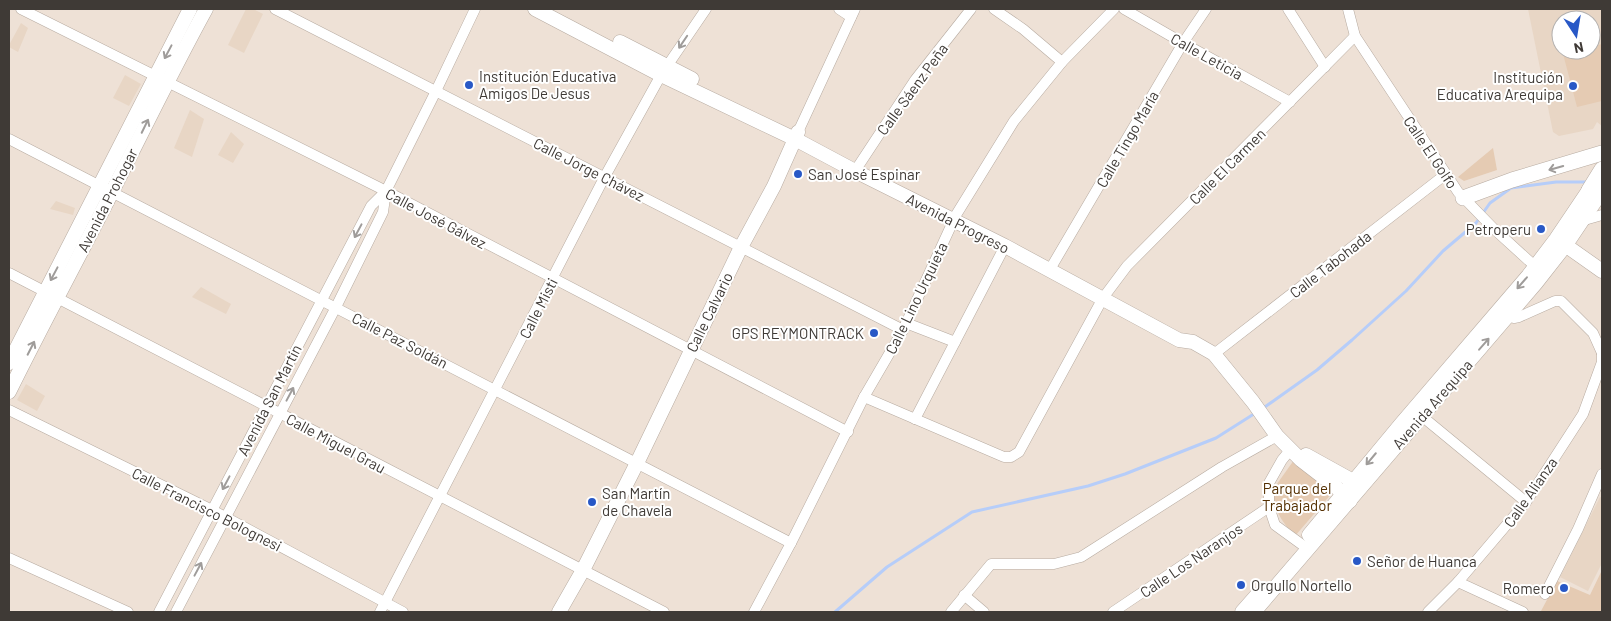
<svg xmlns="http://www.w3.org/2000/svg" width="1611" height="621" viewBox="0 0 1611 621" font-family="Barlow,sans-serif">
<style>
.built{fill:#e8d6c5;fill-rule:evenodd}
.green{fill:#e5cbb3}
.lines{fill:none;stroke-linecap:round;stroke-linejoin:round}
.stream{stroke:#b6cdf9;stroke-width:3}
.street-casing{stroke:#b7aba1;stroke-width:11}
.secondary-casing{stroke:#b7aba1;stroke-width:15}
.primary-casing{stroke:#b7aba1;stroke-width:16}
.street{stroke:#fff;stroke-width:10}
.secondary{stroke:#fff;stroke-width:14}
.primary{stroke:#fff;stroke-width:15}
.oneway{stroke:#9f9c9a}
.poi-dot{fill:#2858c6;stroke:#fff;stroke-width:2}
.labels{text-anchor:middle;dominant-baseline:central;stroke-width:4;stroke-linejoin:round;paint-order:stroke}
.street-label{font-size:15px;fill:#3f3a36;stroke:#fff}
.poi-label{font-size:15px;fill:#3f3a36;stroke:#fff;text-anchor:start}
.park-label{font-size:15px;fill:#542f01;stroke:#fff}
</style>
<rect width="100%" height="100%" fill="#eee1d6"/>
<g class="built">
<path d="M 246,9 L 253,9 L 263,14 L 244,53 L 228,45 Z"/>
<path d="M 1528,9 L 1602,9 L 1602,126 L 1597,122 L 1593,129 L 1559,136 L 1553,132 ZM 1561,20 L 1591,20 L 1591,50 L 1561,50 Z"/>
<path d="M 21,23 L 28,28 L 18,52 L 9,47 L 9,45 Z"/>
<path d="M 125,75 L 141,84 L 129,106 L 113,98 Z"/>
<path d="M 190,110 L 204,119 L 192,157 L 174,148 Z"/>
<path d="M 231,132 L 244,144 L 233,163 L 218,155 Z"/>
<path d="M 56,201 L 75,208 L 73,215 L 50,209 Z"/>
<path d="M 201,287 L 231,304 L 226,314 L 192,297 Z"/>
<path d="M 26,384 L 45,396 L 37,411 L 17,400 Z"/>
<path d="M 1600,497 L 1602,498 L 1602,563 L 1588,591 L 1560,577 Z"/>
</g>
<g class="green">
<path d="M 1602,44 L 1602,101 L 1577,107 L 1562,50 L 1591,50 L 1591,47 Z"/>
<path d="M 1493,148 L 1497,170 L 1464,181 L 1458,177 Z"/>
<path d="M 1294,460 L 1333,492 L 1295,536 C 1281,521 1275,511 1272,491 Z"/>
<path d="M 1602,570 L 1602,612 L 1541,611 L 1557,581 L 1590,595 Z"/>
</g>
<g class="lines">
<g class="stream">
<path d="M 1262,409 L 1317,370 L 1352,340 L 1406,291 L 1443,251 L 1476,223 L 1490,203 L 1511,188 L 1556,182 L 1588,182"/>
<path d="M 835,612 L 887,567 L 972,512 L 1088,486 L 1125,474 L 1216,438 L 1257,412"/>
</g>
<defs>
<g id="street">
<path d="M 21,9 L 386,191 L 848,432"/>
<path d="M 275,9 L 903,330"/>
<path d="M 839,9 L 851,17"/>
<path d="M 994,9 L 1023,29 L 1062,62"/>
<path d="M 1124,9 L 1183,43 L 1290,102"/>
<path d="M 1288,9 L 1325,67"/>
<path d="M 1348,9 L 1355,36 L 1458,192 L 1494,229 L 1539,270"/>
<path d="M 798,132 L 855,9"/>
<path d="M 9,139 L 791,543"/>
<path d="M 855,171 L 915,80 L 971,9"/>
<path d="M 1581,221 L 1602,215"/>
<path d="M 1049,271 L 1183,43 L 1206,9"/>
<path d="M 9,273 L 664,612"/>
<path d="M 1508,316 L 1514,318 L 1519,317 L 1555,301 L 1561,301 L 1593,333 L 1602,353"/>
<path d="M 906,323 L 955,342"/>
<path d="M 1214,354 L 1446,174"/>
<path d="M 864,397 L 1004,457 L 1011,457 L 1019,452 L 1103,298 L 1127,266 L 1355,36"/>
<path d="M 9,410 L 212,510 L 403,612"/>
<path d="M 1418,413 L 1526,502"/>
<path d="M 915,419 L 1005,246"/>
<path d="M 1291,449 L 1282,460 L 1269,483 L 1269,507 L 1275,525 L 1308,549"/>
<path d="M 9,558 L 128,612"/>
<path d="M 1458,582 L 1523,612"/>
<path d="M 1545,594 L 1578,529 L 1602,474"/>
<path d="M 964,595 L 984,612"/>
<path d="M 159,612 L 371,206 L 386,191 L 436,91 L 475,9"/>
<path d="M 176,612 L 336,307 L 383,212 L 386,191"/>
<path d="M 380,612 L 604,178 L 661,75 L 706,9"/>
<path d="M 754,612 L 791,543 L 864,397 L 903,330 L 956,215 L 1014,121 L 1062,62 L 1114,9"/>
<path d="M 951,612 L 991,564 L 1054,564 L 1081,557 L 1222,467 L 1277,436"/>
<path d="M 1113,612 L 1269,507"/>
<path d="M 1428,612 L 1458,582 L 1526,502 L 1583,414 L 1602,362 L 1602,354"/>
</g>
<g id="secondary">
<path d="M 535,9 L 661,75 L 795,139 L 855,171 L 1005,246 L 1179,340 L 1193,342 L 1214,354 L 1253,402 L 1277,436 L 1301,460 L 1336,487 L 1350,501"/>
<path d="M 620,42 L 692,79"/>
<path d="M 1558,240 L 1602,271"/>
<path d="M 9,363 L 190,9"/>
<path d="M 9,392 C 42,325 78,259 112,192 C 143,131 173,69 206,9"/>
<path d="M 1306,455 L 1353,481 L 1358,485"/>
<path d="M 1309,535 L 1401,424 L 1528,276 L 1556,239 L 1589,190"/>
<path d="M 559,612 L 583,570 L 637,463 L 741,247 L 774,186 L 798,132"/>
<path d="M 1242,612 L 1257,595"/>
<path d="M 1254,612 L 1536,283 L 1565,246 L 1602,191"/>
</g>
<g id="primary">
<path d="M 1589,190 L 1602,169"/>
<path d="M 1463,198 L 1512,180 L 1602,153"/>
</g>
</defs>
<use href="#street" class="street-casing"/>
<use href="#secondary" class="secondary-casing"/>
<use href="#primary" class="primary-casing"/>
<use href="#street" class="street"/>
<use href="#secondary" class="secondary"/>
<use href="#primary" class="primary"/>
</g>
<defs><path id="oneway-shaft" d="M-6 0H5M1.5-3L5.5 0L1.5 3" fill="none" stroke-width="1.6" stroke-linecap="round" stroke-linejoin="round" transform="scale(1.25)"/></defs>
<g class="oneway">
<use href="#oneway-shaft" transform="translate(683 42) rotate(124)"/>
<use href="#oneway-shaft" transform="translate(168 52) rotate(118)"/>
<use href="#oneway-shaft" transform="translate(145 126) rotate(-64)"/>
<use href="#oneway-shaft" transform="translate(1556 168) rotate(164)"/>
<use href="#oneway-shaft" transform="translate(358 231) rotate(118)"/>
<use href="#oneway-shaft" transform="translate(54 274) rotate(118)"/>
<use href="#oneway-shaft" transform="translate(1522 283) rotate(131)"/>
<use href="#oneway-shaft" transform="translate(1484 344) rotate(-49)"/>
<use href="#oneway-shaft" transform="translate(31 348) rotate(-63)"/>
<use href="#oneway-shaft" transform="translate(290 394) rotate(-62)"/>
<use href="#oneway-shaft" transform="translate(1371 459) rotate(130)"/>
<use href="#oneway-shaft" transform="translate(226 483) rotate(118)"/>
<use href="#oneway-shaft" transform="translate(198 569) rotate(-62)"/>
</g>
<g class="poi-dot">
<circle cx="469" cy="85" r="5"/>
<circle cx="1573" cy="86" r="5"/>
<circle cx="798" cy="174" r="5"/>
<circle cx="1541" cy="229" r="5"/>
<circle cx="874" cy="333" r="5"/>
<circle cx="592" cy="502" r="5"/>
<circle cx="1357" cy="561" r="5"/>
<circle cx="1241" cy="585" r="5"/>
<circle cx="1564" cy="588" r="5"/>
</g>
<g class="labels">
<g class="street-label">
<text transform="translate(1207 56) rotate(29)">Calle Leticia</text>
<text transform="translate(912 89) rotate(-54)">Calle Sáenz Peña</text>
<text transform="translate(1127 139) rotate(-60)">Calle Tingo María</text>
<text transform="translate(1431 152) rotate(56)">Calle El Golfo</text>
<text transform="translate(1227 166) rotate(-45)">Calle El Carmen</text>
<text transform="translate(589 169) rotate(27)">Calle Jorge Chávez</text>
<text transform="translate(107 200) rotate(-63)">Avenida Prohogar</text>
<text transform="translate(436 218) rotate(28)">Calle José Gálvez</text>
<text transform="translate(958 223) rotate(27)">Avenida Progreso</text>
<text transform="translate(1330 264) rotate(-38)">Calle Tabohada</text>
<text transform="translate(916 298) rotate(-64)">Calle Lino Urquieta</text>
<text transform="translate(538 308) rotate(-63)">Calle Misti</text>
<text transform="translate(709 312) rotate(-64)">Calle Calvario</text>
<text transform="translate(400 340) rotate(27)">Calle Paz Soldán</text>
<text transform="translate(269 400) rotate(-63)">Avenida San Martín</text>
<text transform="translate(1432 404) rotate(-49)">Avenida Arequipa</text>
<text transform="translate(336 443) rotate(28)">Calle Miguel Grau</text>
<text transform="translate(1530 492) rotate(-55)">Calle Alianza</text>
<text transform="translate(207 509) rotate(27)">Calle Francisco Bolognesi</text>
<text transform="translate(1191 560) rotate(-34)">Calle Los Naranjos</text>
</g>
<g class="poi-label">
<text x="479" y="76">Institución Educativa<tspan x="479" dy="17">Amigos De Jesus</tspan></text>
<text x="1563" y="77" text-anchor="end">Institución<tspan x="1563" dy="17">Educativa Arequipa</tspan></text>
<text x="808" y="174">San José Espinar</text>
<text x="1531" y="229" text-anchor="end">Petroperu</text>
<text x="864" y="333" text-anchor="end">GPS REYMONTRACK</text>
<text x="602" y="493">San Martín<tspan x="602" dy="17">de Chavela</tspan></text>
<text x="1367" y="561">Señor de Huanca</text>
<text x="1251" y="585">Orgullo Nortello</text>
<text x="1554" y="588" text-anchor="end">Romero</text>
</g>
<g class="park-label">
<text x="1297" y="488">Parque del<tspan x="1297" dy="17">Trabajador</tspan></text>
</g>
</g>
<rect width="1611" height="621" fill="none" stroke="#3f3a36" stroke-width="20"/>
<g transform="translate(1576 35) rotate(168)"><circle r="24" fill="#ffffff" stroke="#b2b0af"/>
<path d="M0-4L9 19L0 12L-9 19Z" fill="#2858c6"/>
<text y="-8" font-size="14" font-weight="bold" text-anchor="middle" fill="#3f3a36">N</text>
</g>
</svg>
